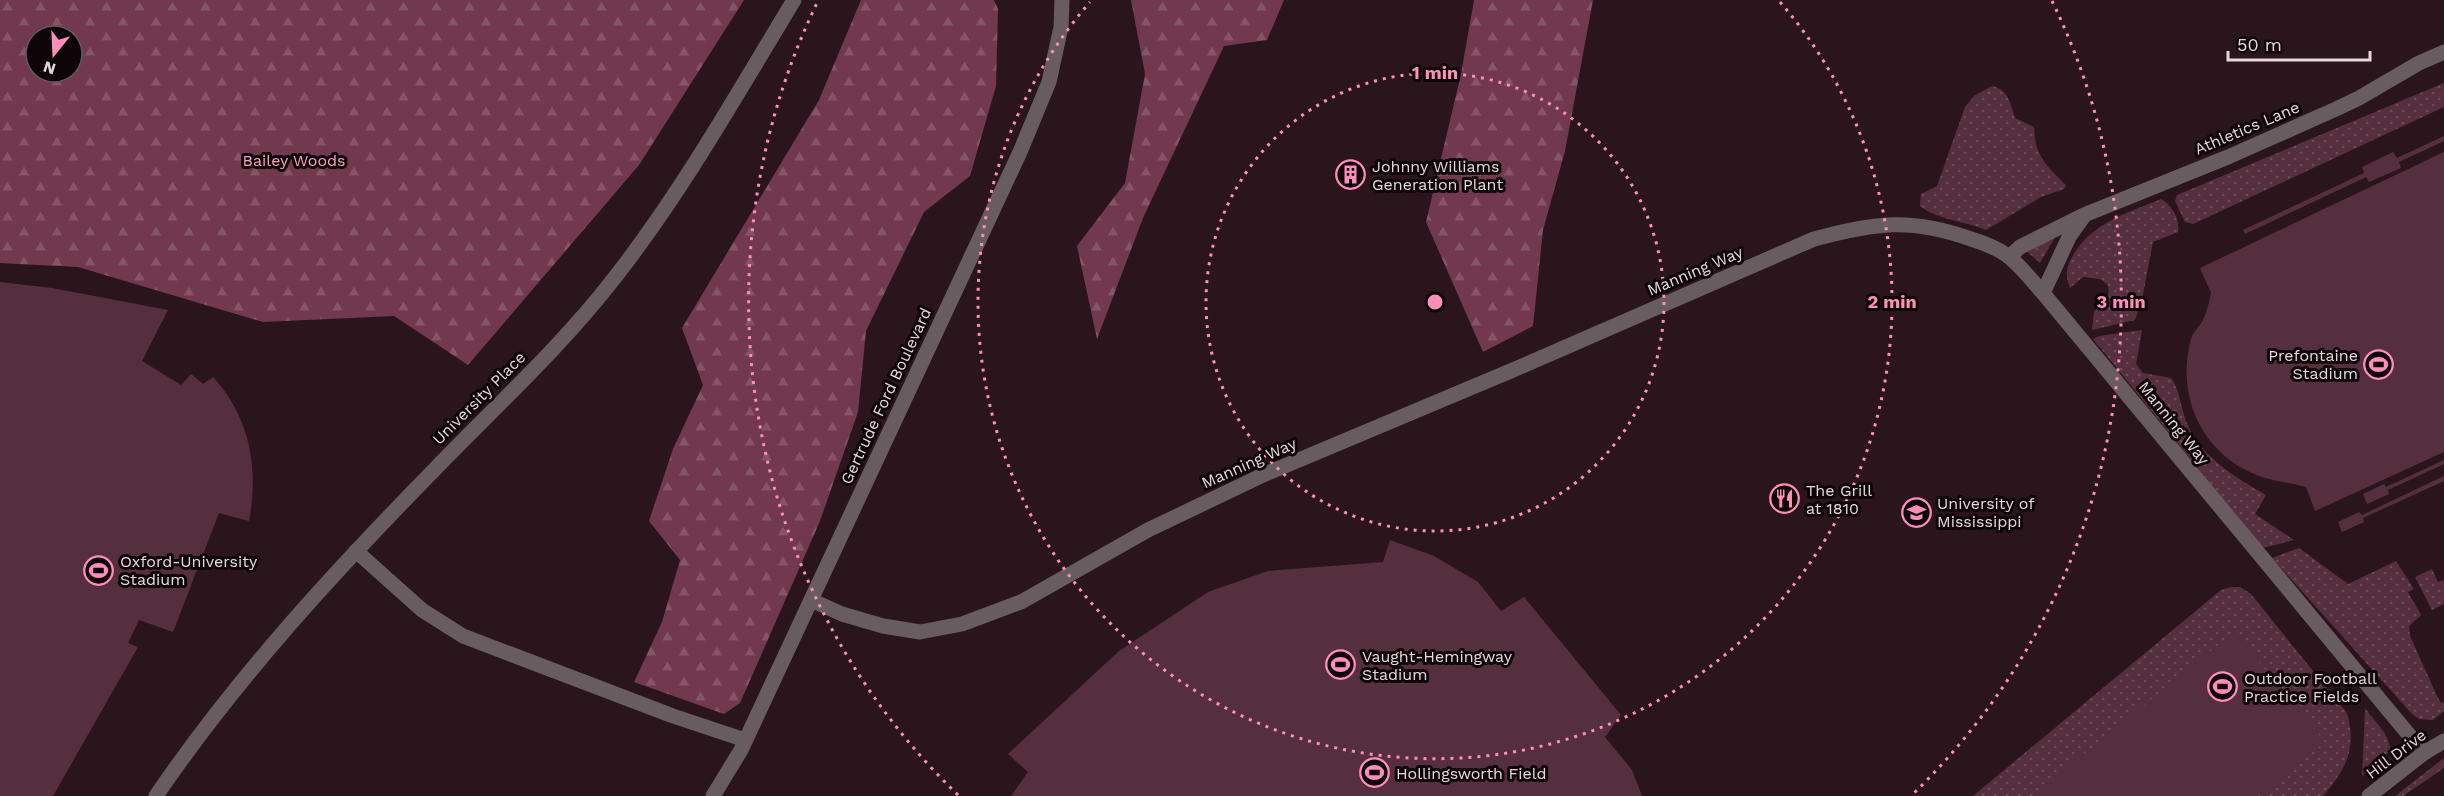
<svg xmlns="http://www.w3.org/2000/svg" width="2444" height="796" viewBox="0 0 2444 796" font-family="'Work Sans',sans-serif">
<style>
.grass{fill:url(#grass-dots)}
.forest{fill:url(#forest-firs);fill-rule:evenodd}
.pitch{fill:#552f3d}
.lines{fill:none;stroke-linecap:round;stroke-linejoin:round}
.minor{stroke:#685c60;stroke-width:15}
.ring{fill:none;stroke:#ff8eb9;stroke-width:3;stroke-dasharray:3 6}
.labels{text-anchor:middle;dominant-baseline:central;stroke-width:6;stroke-linejoin:round;paint-order:stroke}
.street-label{font-size:16px;fill:#e8d8dd;stroke:#0d0508}
.park-label{font-size:16px;fill:#fca2c3;stroke:#0d0508}
.poi-label{font-size:16px;fill:#e8d8dd;stroke:#0d0508;text-anchor:start}
.centre{fill:#ff8eb9;stroke:#0d0508;stroke-width:3}
.ring-label{font-size:18px;text-anchor:middle;font-weight:bold;fill:#ff8eb9;stroke:#0d0508;stroke-width:6;stroke-linejoin:round;paint-order:stroke}
</style>
<defs>
<pattern id="grass-dots" width="8" height="8" patternUnits="userSpaceOnUse" patternTransform="scale(1.5)"><rect width="8" height="8" fill="#552f3d"/><path d="M2 2h.1M6 6h.1" fill="none" stroke="#6d4c59" stroke-width="1.8" stroke-linecap="round"/></pattern>
<pattern id="forest-firs" width="22" height="20" patternUnits="userSpaceOnUse" patternTransform="scale(1.5)"><rect width="22" height="20" fill="#71384e"/><path d="M5 1l3.5 6h-7zM16 11l3.5 6h-7z" fill="#855467"/></pattern>
</defs>
<rect width="100%" height="100%" fill="#2b151d"/>
<g class="grass">
<path d="M 2444,83 L 2444,107 L 2193,224 L 2185,222 L 2175,201 L 2177,195 Z"/>
<path d="M 1992,86 C 2009,90 2010,103 2015,118 L 2034,127 C 2035,157 2046,165 2066,185 L 2064,189 L 2041,197 L 1986,230 C 1965,221 1938,220 1920,206 L 1921,194 L 1937,186 L 1965,107 L 1974,96 Z"/>
<path d="M 2161,199 C 2172,205 2180,219 2178,232 L 2153,242 L 2142,300 L 2135,320 L 2092,330 L 2094,311 C 2105,305 2110,298 2108,285 L 2100,279 L 2083,277 L 2070,288 C 2065,275 2066,269 2072,257 C 2092,222 2126,214 2161,199 Z"/>
<path d="M 2055,237 L 2040,263 L 2024,249 Z"/>
<path d="M 2142,330 L 2136,364 L 2143,373 L 2171,378 C 2179,388 2181,408 2186,421 C 2200,457 2235,477 2266,495 L 2255,514 L 2294,540 L 2263,548 L 2093,339 L 2099,336 Z"/>
<path d="M 2299,548 L 2348,584 L 2396,561 L 2414,589 L 2408,592 L 2421,615 L 2409,626 L 2410,636 L 2437,696 L 2441,703 L 2444,702 L 2444,711 L 2433,720 L 2419,719 L 2412,714 L 2272,558 Z"/>
<path d="M 2432,569 L 2438,582 L 2444,580 L 2444,604 L 2432,610 L 2415,577 Z"/>
<path d="M 2231,587 L 2240,587 L 2251,594 L 2347,713 C 2357,749 2346,769 2323,796 L 1973,796 L 2221,590 Z"/>
<path d="M 2365,708 C 2374,721 2391,735 2390,751 L 2362,776 Z"/>
<path d="M 2444,758 L 2444,768 L 2403,796 L 2395,796 Z"/>
</g>
<g class="forest">
<path d="M 0,0 L 744,0 L 639,165 L 468,365 L 394,316 L 263,322 L 78,267 L 0,263 ZM 36,36 L 72,36 L 72,72 L 36,72 Z"/>
<path d="M 861,0 L 994,0 L 998,9 L 996,86 L 970,176 L 924,212 L 866,331 L 858,412 L 820,521 L 740,703 L 724,714 L 634,682 L 662,622 L 680,560 L 649,521 L 673,449 L 703,385 L 682,328 L 819,100 Z"/>
<path d="M 1131,0 L 1284,0 L 1267,40 L 1224,46 L 1143,218 L 1097,339 L 1077,246 L 1125,183 L 1145,74 Z"/>
<path d="M 1474,0 L 1593,0 L 1565,151 L 1543,230 L 1533,326 L 1483,352 L 1426,222 L 1461,74 Z"/>
</g>
<g class="pitch">
<path d="M 2444,136 L 2444,141 L 2399,162 L 2401,168 L 2369,182 L 2366,177 L 2245,234 L 2243,230 L 2364,173 L 2362,167 L 2393,152 L 2397,158 Z"/>
<path d="M 2444,152 L 2444,452 L 2315,511 L 2306,487 C 2288,482 2269,481 2252,473 C 2200,450 2176,394 2191,339 C 2193,332 2200,326 2203,320 C 2207,312 2209,302 2211,293 L 2200,268 Z"/>
<path d="M 0,282 L 52,288 L 168,310 L 142,361 L 181,385 L 191,374 L 203,384 L 213,377 C 250,417 259,468 249,521 L 219,513 L 173,632 L 139,620 L 128,643 L 138,647 L 53,796 L 0,796 Z"/>
<path d="M 2444,460 L 2444,464 L 2388,490 L 2389,494 L 2367,504 L 2363,494 L 2384,484 L 2386,487 Z"/>
<path d="M 2444,476 L 2444,481 L 2363,518 L 2364,522 L 2342,532 L 2338,522 L 2359,512 L 2362,515 Z"/>
<path d="M 1390,540 L 1434,556 L 1478,582 L 1501,611 L 1524,597 L 1621,715 L 1605,737 L 1632,770 L 1642,796 L 1011,796 L 1028,772 L 1008,754 L 1119,651 L 1208,592 L 1268,571 L 1383,562 Z"/>
<path d="M 2234,632 L 2325,742 L 2258,796 L 2032,796 Z"/>
</g>
<g class="lines">
<g class="minor">
<path d="M 2009,257 L 2020,247 L 2084,215 L 2228,157 L 2336,109 L 2359,98 L 2419,63 L 2444,52"/>
<path d="M 2043,293 L 2069,237 L 2084,216"/>
<path d="M 356,551 L 422,610 L 463,636 L 673,716 L 745,740"/>
<path d="M 811,600 L 842,614 L 883,626 L 920,632 L 962,624 L 1021,602 L 1148,530 L 1263,475 L 1513,370 L 1814,239 C 1875,223 1910,217 1971,239 C 1984,243 1997,248 2008,256 C 2021,266 2032,281 2043,293 L 2424,753"/>
<path d="M 156,796 C 237,677 336,570 436,468 C 497,405 562,346 616,276 C 683,190 737,94 794,0"/>
<path d="M 713,796 L 741,750 L 1020,152 L 1049,82 L 1061,27 L 1062,0"/>
<path d="M 2369,796 L 2424,753 L 2444,741"/>
</g>
</g>
<g class="ring">
<circle cx="1435" cy="302" r="229"/>
<path d="M1780 2A457 457 0 1 1 1090 2"/>
<path d="M958 795A686 686 0 0 1 818 1M2052 1A686 686 0 0 1 1912 795"/>
</g>
<defs>
<symbol id="building-ring" viewBox="-11 -11 22 22"><circle r="9.5" fill="#0d0508" stroke="#ff8eb9" stroke-width="1.5"/><path d="M-4-6H4V6H1V3H-1V6H-4ZM-2.5-4.3h1.7v1.8h-1.7ZM.8-4.3h1.7v1.8H.8ZM-2.5-1h1.7V.8h-1.7ZM.8-1h1.7V.8H.8Z" fill="#ff8eb9"/></symbol>
<symbol id="stadium-ring" viewBox="-11 -11 22 22"><circle r="9.5" fill="#0d0508" stroke="#ff8eb9" stroke-width="1.5"/><path d="M0-5a6.5 5 0 1 0 0 10a6.5 5 0 1 0 0-10ZM-3.5-1.8h7v3.6h-7Z" fill="#ff8eb9"/></symbol>
<symbol id="restaurant-ring" viewBox="-11 -11 22 22"><circle r="9.5" fill="#0d0508" stroke="#ff8eb9" stroke-width="1.5"/><path d="M-5-6h1v4h1v-4h1v4h1v-4h1v5L-1.5 .5V6h-2V.5L-5-1ZM5-6V6H3V1.5H1.5Q1.5-4 5-6Z" fill="#ff8eb9"/></symbol>
<symbol id="university-ring" viewBox="-11 -11 22 22"><circle r="9.5" fill="#0d0508" stroke="#ff8eb9" stroke-width="1.5"/><path d="M0-5L7-2L0 1L-7-2ZM-4 1L0 2.5L4 1V4Q0 6-4 4Z" fill="#ff8eb9"/></symbol>
</defs>
<g fill-rule="evenodd">
<use href="#building-ring" x="1334" y="158" width="33" height="33"/>
<use href="#stadium-ring" x="2362" y="348" width="33" height="33"/>
<use href="#restaurant-ring" x="1768" y="482" width="33" height="33"/>
<use href="#university-ring" x="1900" y="496" width="33" height="33"/>
<use href="#stadium-ring" x="82" y="554" width="33" height="33"/>
<use href="#stadium-ring" x="1324" y="648" width="33" height="33"/>
<use href="#stadium-ring" x="2206" y="670" width="33" height="33"/>
<use href="#stadium-ring" x="1358" y="756" width="33" height="33"/>
</g>
<g class="labels">
<g class="street-label">
<text transform="translate(2247 128) rotate(-23)">Athletics Lane</text>
<text transform="translate(1695 271) rotate(-23)">Manning Way</text>
<text transform="translate(886 396) rotate(-65)">Gertrude Ford Boulevard</text>
<text transform="translate(479 398) rotate(-45)">University Place</text>
<text transform="translate(2174 423) rotate(51)">Manning Way</text>
<text transform="translate(1249 463) rotate(-24)">Manning Way</text>
<text transform="translate(2396 754) rotate(-37)">Hill Drive</text>
</g>
<g class="park-label">
<text x="294" y="160">Bailey Woods</text>
</g>
<g class="poi-label">
<text x="1372" y="166">Johnny Williams<tspan x="1372" dy="18">Generation Plant</tspan></text>
<text x="2358" y="355" text-anchor="end">Prefontaine<tspan x="2358" dy="18">Stadium</tspan></text>
<text x="1806" y="490">The Grill<tspan x="1806" dy="18">at 1810</tspan></text>
<text x="1937" y="503">University of<tspan x="1937" dy="18">Mississippi</tspan></text>
<text x="120" y="561">Oxford-University<tspan x="120" dy="18">Stadium</tspan></text>
<text x="1362" y="656">Vaught-Hemingway<tspan x="1362" dy="18">Stadium</tspan></text>
<text x="2244" y="678">Outdoor Football<tspan x="2244" dy="18">Practice Fields</tspan></text>
<text x="1396" y="773">Hollingsworth Field</text>
</g>
</g>
<circle cx="1435" cy="302" r="9" class="centre"/>
<g class="ring-label">
<text x="1435" y="79">1 min</text>
<text x="1892" y="308">2 min</text>
<text x="2121" y="308">3 min</text>
</g>
<g transform="translate(54 54) rotate(198)"><circle r="28" fill="#0d0508" stroke="#65595d" stroke-width="1.5"/>
<path d="M0-4.5L10 22L0 15L-10 22Z" fill="#ff8eb9"/>
<text y="-9" font-size="16" font-weight="bold" text-anchor="middle" fill="#e8d8dd">N</text>
</g>
<path d="M2228 51v9h142v-9" fill="none" stroke="#e8d8dd" stroke-width="3"/>
<text x="2237" y="51" font-size="18" fill="#e8d8dd" stroke="#0d0508" stroke-width="4.5" paint-order="stroke">50 m</text>
</svg>
